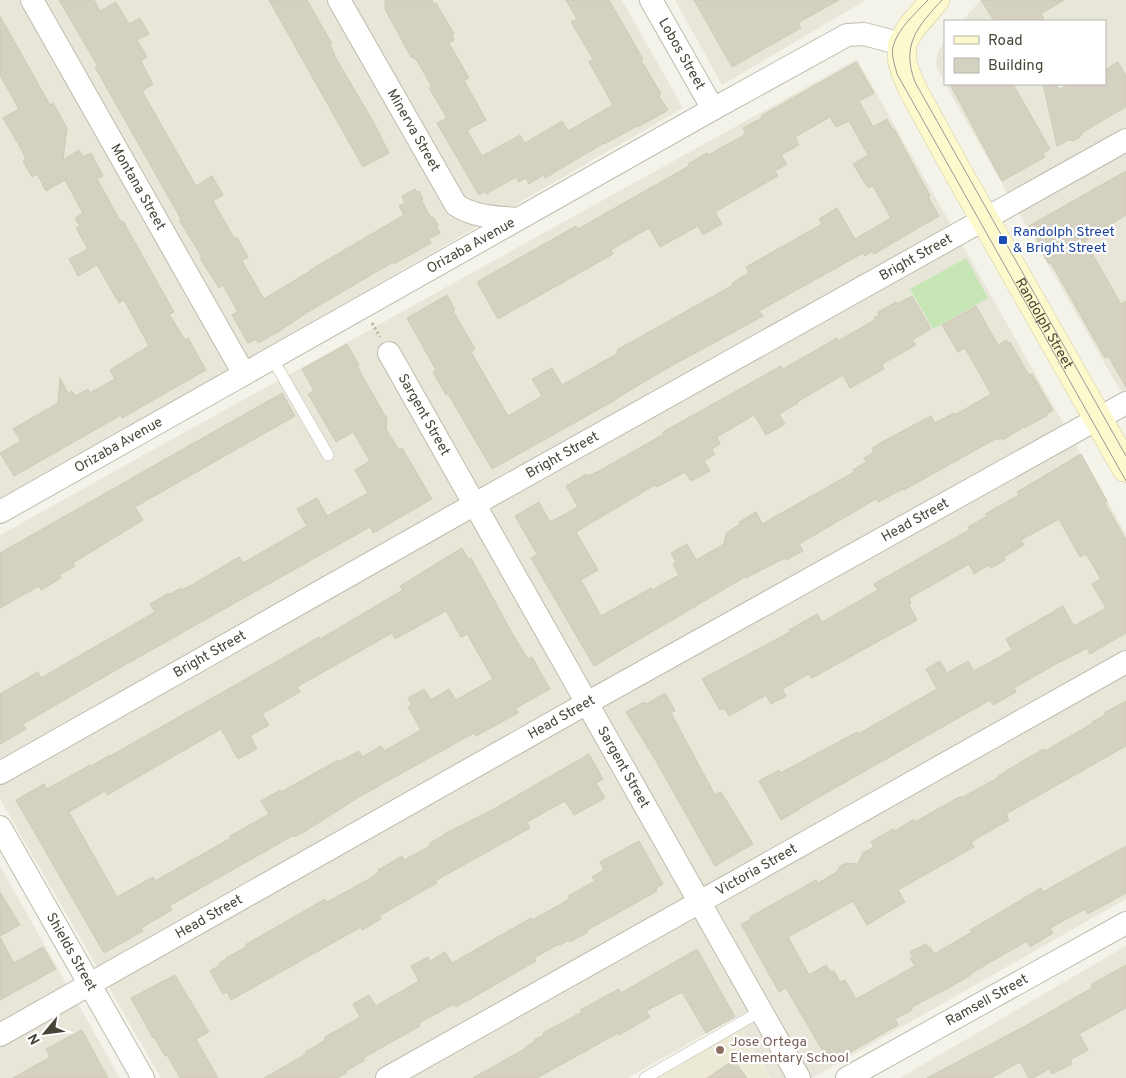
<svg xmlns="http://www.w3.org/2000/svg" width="1126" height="1078" viewBox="0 0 1126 1078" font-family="Overpass,sans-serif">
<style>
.residential{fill:#e8e6d9}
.education{fill:#ecead5}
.green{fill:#c7e6b6}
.building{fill:#d5d1c0;stroke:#d0cab4;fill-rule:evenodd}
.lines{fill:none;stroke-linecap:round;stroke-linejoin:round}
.lane-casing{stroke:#bfbcad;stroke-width:12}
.street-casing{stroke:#bfbcad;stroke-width:24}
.secondary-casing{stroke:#d1cd9c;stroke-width:29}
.path{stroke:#c0bb9f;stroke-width:3;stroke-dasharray:2.5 2.5;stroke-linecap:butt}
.lane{stroke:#fff;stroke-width:11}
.street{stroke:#fff;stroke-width:22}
.secondary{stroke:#fcf9cd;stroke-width:28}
.tram{stroke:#989898;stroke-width:1}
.transit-dot{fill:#1a4fb4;stroke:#fff;stroke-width:2}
.education-dot{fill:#8d6e63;stroke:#fff;stroke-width:2}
.labels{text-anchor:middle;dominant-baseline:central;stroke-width:4.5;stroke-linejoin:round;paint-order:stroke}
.street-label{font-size:14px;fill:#484538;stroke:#fff}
.transit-label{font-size:14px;fill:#164399;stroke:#fff;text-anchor:start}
.education-label{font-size:14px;fill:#785e54;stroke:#fff;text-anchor:start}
</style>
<rect width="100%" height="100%" fill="#f4f3ea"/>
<g class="residential">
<path d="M 0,0 L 622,0 L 683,108 L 0,502 Z"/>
<path d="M 675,0 L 866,0 L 722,85 Z"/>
<path d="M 981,0 L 1126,0 L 1126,401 L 945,84 L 1105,84 L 1105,21 L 962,21 Z"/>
<path d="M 945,40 L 945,83 L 937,69 L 936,62 L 938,52 Z"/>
<path d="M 857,59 L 1126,534 L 1126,899 L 812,1078 L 770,1078 L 735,1017 L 628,1078 L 161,1078 L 0,799 L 0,535 Z"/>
<path d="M 0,866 L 120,1078 L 0,1078 Z"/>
<path d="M 1126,946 L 1126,1078 L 900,1078 Z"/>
</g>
<path class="education" d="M 737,1021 L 769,1078 L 638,1078 Z"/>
<path class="green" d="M 966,258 L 988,298 L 933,329 L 910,289 Z"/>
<g class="building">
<path d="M 59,0 L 94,0 L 100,11 L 116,2 L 129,24 L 140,18 L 149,34 L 137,40 L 147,57 L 141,61 L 153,84 L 142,91 L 196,186 L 212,176 L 223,195 L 213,201 L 234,238 L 237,237 L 248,257 L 242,261 L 264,299 L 310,271 L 310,270 L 404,215 L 399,206 L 405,203 L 402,196 L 415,189 L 416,192 L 419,191 L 423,198 L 422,201 L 430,216 L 434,218 L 438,225 L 437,228 L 440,233 L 429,239 L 431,243 L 394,264 L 393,262 L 308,312 L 278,332 L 258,343 L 256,339 L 248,343 L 232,315 L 238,312 L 223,285 L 219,288 L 200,258 L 202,257 L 179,220 L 181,219 L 95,67 L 97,65 Z"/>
<path d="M 269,0 L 307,0 L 332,44 L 330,45 L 335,54 L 334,55 L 374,123 L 389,153 L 363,167 Z"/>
<path d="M 385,0 L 432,0 L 434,4 L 436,3 L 454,34 L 452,35 L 454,40 L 449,43 L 469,78 L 464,80 L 486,120 L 467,130 L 482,156 L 520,135 L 525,143 L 562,121 L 568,131 L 613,105 L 589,62 L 593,59 L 571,22 L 577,19 L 566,0 L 609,0 L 643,59 L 641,60 L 661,94 L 659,96 L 668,110 L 638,127 L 637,126 L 604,144 L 604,143 L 545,178 L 543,175 L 529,184 L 526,178 L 519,182 L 516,177 L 486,194 L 485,191 L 479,195 L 437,123 L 447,118 L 429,88 L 432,87 L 416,59 L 411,57 L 385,9 Z"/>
<path d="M 694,0 L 839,0 L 798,23 L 801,28 L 732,67 Z"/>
<path d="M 981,0 L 1064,0 L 1041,14 L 1045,21 L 994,21 Z"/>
<path d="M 0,16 L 50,105 L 53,103 L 67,128 L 63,160 L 79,150 L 83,157 L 91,153 L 103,176 L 97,179 L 121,222 L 123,221 L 174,312 L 169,314 L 185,340 L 188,338 L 206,370 L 122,418 L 121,415 L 14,476 L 0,453 L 21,441 L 13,429 L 58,403 L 60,378 L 68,393 L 72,391 L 75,396 L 88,389 L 90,393 L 115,379 L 110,370 L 149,346 L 124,300 L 119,303 L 97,265 L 78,276 L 69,259 L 88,249 L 76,228 L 80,226 L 75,218 L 83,213 L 65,180 L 46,191 L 37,174 L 32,177 L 23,161 L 26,159 L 19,145 L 3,118 L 19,109 L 0,75 Z"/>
<path d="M 856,62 L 874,93 L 859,101 L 873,127 L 887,119 L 892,129 L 894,129 L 930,196 L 928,197 L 939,216 L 874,254 L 873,251 L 865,256 L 863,253 L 768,306 L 759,311 L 763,316 L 666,369 L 617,398 L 617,399 L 492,469 L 448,394 L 446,395 L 433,372 L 436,370 L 407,318 L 447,295 L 455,310 L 453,311 L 475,349 L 471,352 L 508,416 L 542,396 L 532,379 L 552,368 L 562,385 L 618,353 L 617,350 L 733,285 L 732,283 L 749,273 L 746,267 L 822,224 L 819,219 L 837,208 L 855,239 L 891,218 L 873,186 L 868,188 L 853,164 L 868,155 L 849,121 L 836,127 L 830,117 L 795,137 L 799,145 L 781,155 L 787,164 L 775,171 L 778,176 L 715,212 L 722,224 L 703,235 L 698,226 L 660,247 L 649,228 L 611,250 L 613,254 L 498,319 L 477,282 L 576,226 L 578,229 L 689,166 L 688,164 L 707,153 L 708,155 L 746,134 L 743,128 L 762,118 L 761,116 Z"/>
<path d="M 1118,62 L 1126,76 L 1126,107 L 1083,132 L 1080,137 L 1073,141 L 1068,140 L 1057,146 L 1043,84 L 1056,84 L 1059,90 L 1069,84 L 1105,84 L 1105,70 Z"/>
<path d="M 950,84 L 1013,84 L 1050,149 L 1043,153 L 1045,157 L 1002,181 Z"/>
<path d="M 1126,171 L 1126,215 L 1085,241 L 1121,304 L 1126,301 L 1126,387 L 1108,356 L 1105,358 L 1051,263 L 1049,264 L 1037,244 L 1039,243 L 1029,226 Z"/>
<path d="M 912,296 L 931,329 L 912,340 L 916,345 L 882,364 L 884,369 L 850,388 L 843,375 L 797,402 L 798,403 L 779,414 L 785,424 L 766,435 L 754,415 L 717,437 L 720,444 L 712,449 L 715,454 L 704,461 L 710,471 L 691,481 L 685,472 L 657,487 L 655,485 L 576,532 L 598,570 L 581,580 L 601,616 L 651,588 L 652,590 L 679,575 L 673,564 L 676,562 L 671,553 L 687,544 L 696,560 L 724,544 L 726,533 L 740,524 L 739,522 L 756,512 L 762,524 L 854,472 L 853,470 L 866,462 L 864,458 L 874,452 L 872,448 L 891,437 L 931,416 L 935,423 L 954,413 L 955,415 L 991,394 L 965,348 L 958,352 L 942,325 L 976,306 L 998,345 L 1006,340 L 1008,343 L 1010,342 L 1029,375 L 1032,374 L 1053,410 L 1047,414 L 1048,415 L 1024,428 L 1024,427 L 1003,440 L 1001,438 L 998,440 L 997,438 L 904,490 L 903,489 L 878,502 L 876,499 L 799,544 L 803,551 L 786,560 L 785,558 L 746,578 L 745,577 L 594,666 L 531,558 L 537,554 L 515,516 L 539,502 L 550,522 L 578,507 L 566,486 L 586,474 L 588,476 L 599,471 L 664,434 L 663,432 L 781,366 L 783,369 L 837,338 L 838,341 L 875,320 L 874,318 L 879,315 L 878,312 L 896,302 L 897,304 Z"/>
<path d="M 347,344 L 359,365 L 357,366 L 365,381 L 387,419 L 386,429 L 399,450 L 402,448 L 432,499 L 373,533 L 370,527 L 123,666 L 23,724 L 26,729 L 0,744 L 0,694 L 38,672 L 41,678 L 155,612 L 150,604 L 169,593 L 170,594 L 181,588 L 182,590 L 190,586 L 239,557 L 243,563 L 307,526 L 297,509 L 317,498 L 327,516 L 368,493 L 355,470 L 370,461 L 353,432 L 336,442 L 308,394 L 314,391 L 302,369 Z"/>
<path d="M 282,393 L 295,416 L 135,507 L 143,520 L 73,563 L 75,566 L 59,575 L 61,578 L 41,590 L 39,586 L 0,608 L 0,553 Z"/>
<path d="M 1081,454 L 1107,501 L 1105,503 L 1126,540 L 1126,633 L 1090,654 L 1087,648 L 1056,664 L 1014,688 L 1016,692 L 993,705 L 990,700 L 800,808 L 800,809 L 781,820 L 759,781 L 779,770 L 780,773 L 857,732 L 858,734 L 937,689 L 926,669 L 940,661 L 947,673 L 968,661 L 974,671 L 1012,650 L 1006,639 L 1063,606 L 1074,626 L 1106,608 L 1092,584 L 1101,579 L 1086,554 L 1080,557 L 1059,519 L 1021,540 L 1024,545 L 1004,557 L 1005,560 L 991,568 L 989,565 L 974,574 L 969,564 L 909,598 L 911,603 L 909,605 L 917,620 L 812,678 L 809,674 L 782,689 L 786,696 L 771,704 L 766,695 L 729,716 L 724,708 L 720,710 L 702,679 L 790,632 L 789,630 L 817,614 L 822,622 L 878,590 L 874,584 L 969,530 L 968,527 L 987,516 L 985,514 L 1019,495 L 1017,492 Z"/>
<path d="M 462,548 L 468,559 L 471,558 L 512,633 L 528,659 L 532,657 L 550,689 L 516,708 L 518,713 L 476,736 L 474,733 L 359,797 L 304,832 L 294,837 L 294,835 L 169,906 L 172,910 L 141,928 L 143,931 L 104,953 L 16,800 L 44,784 L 47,789 L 90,765 L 91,766 L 110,755 L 110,756 L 281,659 L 319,637 L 320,639 L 403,590 L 400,586 ZM 446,611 L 461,637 L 467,634 L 493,679 L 456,700 L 449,689 L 431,700 L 424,689 L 408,698 L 412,705 L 408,707 L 421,730 L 384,751 L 381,746 L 362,757 L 359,751 L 339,762 L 338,760 L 281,792 L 280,790 L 261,801 L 269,814 L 230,836 L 231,838 L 155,881 L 153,877 L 117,897 L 69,812 L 105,791 L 107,795 L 221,729 L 238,759 L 257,749 L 250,736 L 269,725 L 262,714 L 300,692 L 297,687 L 392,633 L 395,639 Z"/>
<path d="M 665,693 L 675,711 L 671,713 L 715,795 L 721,792 L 753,844 L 715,866 L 656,761 L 626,712 L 644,702 L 646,704 Z"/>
<path d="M 1126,701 L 1126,746 L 1006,814 L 1009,820 L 971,842 L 974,847 L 898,890 L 905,902 L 867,925 L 853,901 L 788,937 L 809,975 L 826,965 L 831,972 L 834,971 L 840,982 L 845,980 L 856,999 L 915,966 L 910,958 L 913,957 L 910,952 L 926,944 L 929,948 L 930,947 L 934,954 L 972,932 L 970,930 L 1041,888 L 1043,892 L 1048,889 L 1126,846 L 1126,893 L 1088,914 L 1085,909 L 1050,928 L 1053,933 L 1030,947 L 1027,941 L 970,974 L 971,975 L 952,986 L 912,1007 L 912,1010 L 895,1019 L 898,1025 L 833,1062 L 829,1055 L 826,1057 L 786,988 L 779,992 L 741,924 L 751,919 L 750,917 L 816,880 L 818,883 L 837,872 L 840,866 L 847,863 L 858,864 L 863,853 L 874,847 L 871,842 L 893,829 L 895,831 L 914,819 L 915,822 L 959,797 L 963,797 L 999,777 L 998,776 L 1024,760 L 1044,749 L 1045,751 L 1093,723 L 1092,722 L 1105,715 L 1104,713 Z"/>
<path d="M 589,754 L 603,779 L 596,783 L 605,798 L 574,815 L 565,801 L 527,822 L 530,828 L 435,881 L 437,883 L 379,916 L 381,919 L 362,930 L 361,927 L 231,1000 L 227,992 L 223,994 L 210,971 L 220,965 L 219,963 L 227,959 L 226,958 L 246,947 L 245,945 L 325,899 L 327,902 L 371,878 L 379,872 L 378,870 L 402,856 L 404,860 L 430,846 L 429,844 L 448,832 L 492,810 Z"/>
<path d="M 639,841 L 663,884 L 656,888 L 657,891 L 600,923 L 587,930 L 588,932 L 570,942 L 569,940 L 560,945 L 559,944 L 534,958 L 536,961 L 493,986 L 456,1007 L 454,1004 L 419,1023 L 420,1026 L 363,1058 L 365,1060 L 346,1071 L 347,1073 L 337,1078 L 264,1078 L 306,1054 L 305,1052 L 324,1041 L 325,1037 L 360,1017 L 353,1004 L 369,995 L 376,1006 L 419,981 L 411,966 L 428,957 L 430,961 L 445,952 L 452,963 L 531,918 L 532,920 L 570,899 L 568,896 L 595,881 L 592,877 L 604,870 L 600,862 Z"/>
<path d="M 0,892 L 20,925 L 0,936 Z"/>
<path d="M 0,937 L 14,963 L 43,947 L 56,969 L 0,1000 Z"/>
<path d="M 697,949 L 735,1017 L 706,1033 L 682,992 L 646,1011 L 650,1017 L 619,1035 L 618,1033 L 537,1078 L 473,1078 L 526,1048 L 526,1047 L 535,1041 L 534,1040 L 544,1035 L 543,1033 L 582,1012 L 580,1010 L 619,989 L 621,993 Z"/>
<path d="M 1126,965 L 1126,1008 L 1079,1034 L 1088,1050 L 1070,1060 L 1072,1064 L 1052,1074 L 1049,1069 L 1033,1078 L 1029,1078 L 1020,1062 L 991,1078 L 927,1078 L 1025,1026 L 1092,988 L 1092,984 Z"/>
<path d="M 175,975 L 209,1032 L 196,1039 L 218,1078 L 180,1078 L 167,1055 L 165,1056 L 154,1037 L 153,1038 L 131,998 Z"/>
<path d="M 82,1030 L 108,1078 L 13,1078 L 50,1057 L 46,1049 Z"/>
<path d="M 734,1060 L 747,1078 L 707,1078 Z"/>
</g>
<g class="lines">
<defs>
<g id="lane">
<path d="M 272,358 L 328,455"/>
<path d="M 645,1078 L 761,1011"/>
</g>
<g id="street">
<path id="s1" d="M 32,0 L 244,374"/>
<path id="s2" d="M 339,0 L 456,205 C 474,217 496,217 517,219"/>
<path id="s3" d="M 651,0 L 713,109"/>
<path id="s4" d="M 389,353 L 799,1078"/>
<path id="s5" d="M 0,512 L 713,109 L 847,35 L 864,34 L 902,44"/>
<path id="s6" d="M 0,773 L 475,504 L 1126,140"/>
<path id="s7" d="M 0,827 L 143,1078"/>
<path id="s8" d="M 0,1035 L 587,703 L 1126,403"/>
<path id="s9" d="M 387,1078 L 1126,662"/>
<path id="s10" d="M 847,1078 L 1126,923"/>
</g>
<g id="secondary">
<path id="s11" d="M 935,0 L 911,28 L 902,44 L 902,61 L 906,74 L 913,90 L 955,167 L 1126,468"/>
</g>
</defs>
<use href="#lane" class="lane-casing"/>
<use href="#street" class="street-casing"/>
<use href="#secondary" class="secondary-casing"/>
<path class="path" d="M 372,323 L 380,337"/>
<use href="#lane" class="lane"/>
<use href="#street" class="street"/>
<use href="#secondary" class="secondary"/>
<g class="tram">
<path d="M 928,0 C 916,13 897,29 893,47 C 891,56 895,65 897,74 L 1126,481"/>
<path d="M 942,0 C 917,27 901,45 915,82 L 1126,456"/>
</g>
</g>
<rect class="transit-dot" x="998" y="235" width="10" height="10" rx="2.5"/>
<circle class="education-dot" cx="720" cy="1050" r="5"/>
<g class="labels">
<g class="street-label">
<text stroke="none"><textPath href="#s3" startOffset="62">Lobos Street</textPath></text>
<text stroke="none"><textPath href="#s2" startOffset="150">Minerva Street</textPath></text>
<text stroke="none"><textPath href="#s1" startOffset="215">Montana Street</textPath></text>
<text stroke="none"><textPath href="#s5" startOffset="541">Orizaba Avenue</textPath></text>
<text stroke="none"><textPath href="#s6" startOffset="1051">Bright Street</textPath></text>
<text stroke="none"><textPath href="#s11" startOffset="371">Randolph Street</textPath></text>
<text stroke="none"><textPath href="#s4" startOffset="71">Sargent Street</textPath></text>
<text stroke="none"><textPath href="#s5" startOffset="136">Orizaba Avenue</textPath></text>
<text stroke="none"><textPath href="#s6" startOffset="646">Bright Street</textPath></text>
<text stroke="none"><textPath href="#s8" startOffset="1050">Head Street</textPath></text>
<text stroke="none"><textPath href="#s6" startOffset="241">Bright Street</textPath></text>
<text stroke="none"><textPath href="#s8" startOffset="645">Head Street</textPath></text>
<text stroke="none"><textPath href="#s4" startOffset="476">Sargent Street</textPath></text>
<text stroke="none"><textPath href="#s9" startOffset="424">Victoria Street</textPath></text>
<text stroke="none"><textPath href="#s8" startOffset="240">Head Street</textPath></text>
<text stroke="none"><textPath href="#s7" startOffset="144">Shields Street</textPath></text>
<text stroke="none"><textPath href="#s10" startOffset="160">Ramsell Street</textPath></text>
</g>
<g class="transit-label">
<text x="1013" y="232">Randolph Street<tspan x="1013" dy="16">&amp; Bright Street</tspan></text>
</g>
<g class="education-label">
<text x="730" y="1042">Jose Ortega<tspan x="730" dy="16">Elementary School</tspan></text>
</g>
</g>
<rect x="944" y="20" width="162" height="65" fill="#ffffff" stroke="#b6b5af"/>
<rect x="954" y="36" width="25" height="8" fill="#fcf9cd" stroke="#b6b5af"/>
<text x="988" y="45" font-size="15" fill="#484538">Road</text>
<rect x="954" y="58" width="25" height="15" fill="#d5d1c0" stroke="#b6b5af"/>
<text x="988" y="70" font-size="15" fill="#484538">Building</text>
<g transform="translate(45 1033) rotate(241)" stroke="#ffffff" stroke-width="4" paint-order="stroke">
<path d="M0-4L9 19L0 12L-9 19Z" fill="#484538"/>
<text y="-8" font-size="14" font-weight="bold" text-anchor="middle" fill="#484538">N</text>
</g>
</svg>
